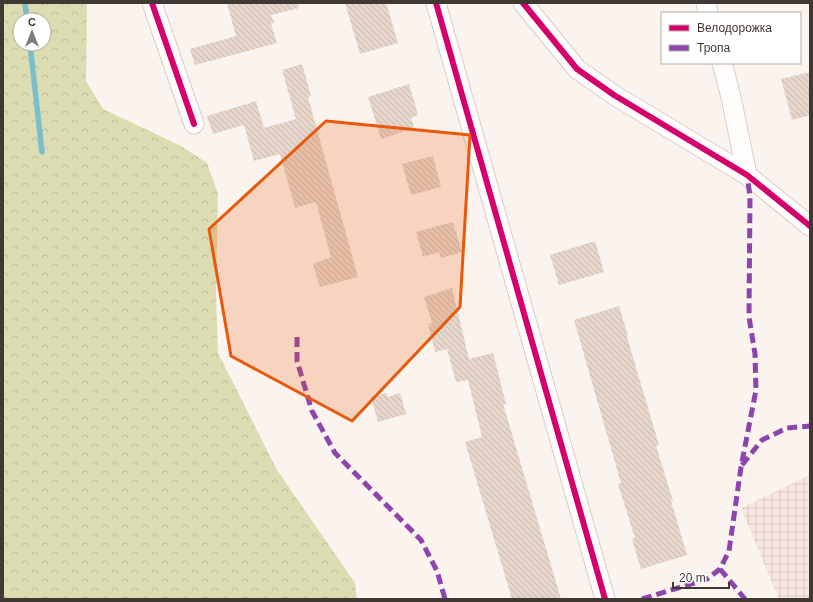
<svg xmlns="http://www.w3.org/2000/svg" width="813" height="602" viewBox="0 0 813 602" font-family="Arial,sans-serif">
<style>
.industrial{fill:url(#industrial-grid)}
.forest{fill:url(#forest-crowns);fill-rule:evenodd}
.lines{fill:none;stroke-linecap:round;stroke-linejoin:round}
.stream{stroke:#7bbeca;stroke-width:5.5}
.building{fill:url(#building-back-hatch)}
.minor-casing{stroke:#d5cec9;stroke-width:21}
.minor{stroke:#fefdfc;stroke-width:19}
.quiet{stroke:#8e44ad;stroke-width:5;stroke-dasharray:10 5;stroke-linecap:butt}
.cycleway-casing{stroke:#fff;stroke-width:8}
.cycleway{stroke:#d6006c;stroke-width:6}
.marked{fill:#e8590c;fill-opacity:0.2;stroke:#e8590c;stroke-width:3;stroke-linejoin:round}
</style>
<defs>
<pattern id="industrial-grid" width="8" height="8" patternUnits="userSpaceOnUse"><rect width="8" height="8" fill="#f8e6e2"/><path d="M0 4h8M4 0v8" fill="none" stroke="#d6c6c2"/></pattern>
<pattern id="forest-crowns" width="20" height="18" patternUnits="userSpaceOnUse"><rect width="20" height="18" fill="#dbdcb2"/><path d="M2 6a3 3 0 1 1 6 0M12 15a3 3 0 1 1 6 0" fill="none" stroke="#bdbe9a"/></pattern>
<pattern id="building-back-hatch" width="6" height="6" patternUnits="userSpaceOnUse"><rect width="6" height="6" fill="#e5d5cb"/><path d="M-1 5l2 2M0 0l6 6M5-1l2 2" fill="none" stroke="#c6b8af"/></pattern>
</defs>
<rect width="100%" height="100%" fill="#faf3ee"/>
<path class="industrial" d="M 810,475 L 810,599 L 779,599 L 741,508 Z"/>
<path class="forest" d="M 3,3 L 87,3 L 86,81 L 103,109 L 181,146 L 207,163 L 218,194 L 216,295 L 218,353 L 277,470 L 355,583 L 357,599 L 3,599 ZM 20,20 L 44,20 L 44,44 L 20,44 Z"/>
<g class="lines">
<g class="stream">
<path d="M 25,3 L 27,20"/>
<path d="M 30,44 L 42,152"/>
</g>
</g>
<g class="building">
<path d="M 227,3 L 298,3 L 299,8 L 271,15 L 274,23 L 271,24 L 277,43 L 195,65 L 190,49 L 236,36 Z"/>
<path d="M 345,3 L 386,3 L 398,43 L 360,54 Z"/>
<path d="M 302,64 L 311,96 L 308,97 L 358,277 L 320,287 L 313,264 L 331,257 L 316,202 L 295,208 L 280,154 L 254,161 L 244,125 L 213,134 L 207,116 L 256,101 L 264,128 L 296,119 L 282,70 Z"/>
<path d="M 810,72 L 810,115 L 792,120 L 781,79 Z"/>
<path d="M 409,84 L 418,115 L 411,118 L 414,128 L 381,139 L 368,97 Z"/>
<path d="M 433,156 L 441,187 L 411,195 L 402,164 Z"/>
<path d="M 453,222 L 462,252 L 441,258 L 439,252 L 423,257 L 416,232 Z"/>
<path d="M 595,241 L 604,272 L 559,285 L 550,255 Z"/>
<path d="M 452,288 L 469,359 L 493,353 L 506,404 L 503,404 L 561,599 L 512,599 L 465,442 L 482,437 L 468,380 L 456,382 L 447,349 L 435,352 L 428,324 L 432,323 L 424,297 Z"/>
<path d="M 619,306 L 628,336 L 627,337 L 659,445 L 656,446 L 673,501 L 671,501 L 687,555 L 641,569 L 632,539 L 635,538 L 618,484 L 621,483 L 574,320 Z"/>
<path d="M 386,393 L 388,397 L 400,393 L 406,414 L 378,422 L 371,397 Z"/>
</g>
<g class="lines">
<defs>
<g id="minor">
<path d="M 152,3 L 194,124"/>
<path d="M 436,3 L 605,599"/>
<path d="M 523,3 L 577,69 L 614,95 L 747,175 L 810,226"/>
<path d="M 706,3 L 708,13"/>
<path d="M 722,63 L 731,97 L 747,175"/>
</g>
</defs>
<use href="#minor" class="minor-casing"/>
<use href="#minor" class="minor"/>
<g class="quiet">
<path d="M 297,337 L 297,361 L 312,411 L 335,453 L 421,540 L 437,571 L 445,599"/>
<path d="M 742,465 L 762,440 L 787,428 L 810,426"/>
<path d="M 720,569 L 745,599"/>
<path d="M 642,599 L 707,579 L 720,569 L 729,551 L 741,467 L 756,390 L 755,354 L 749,317 L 750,196 L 747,175"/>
</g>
<defs>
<g id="cycleway">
<path d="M 152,3 L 194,124"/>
<path d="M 436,3 L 605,599"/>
<path d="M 523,3 L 577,69 L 614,95 L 747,175 L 810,226"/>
</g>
</defs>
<use href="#cycleway" class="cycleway-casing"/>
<use href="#cycleway" class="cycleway"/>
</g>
<path class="marked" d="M 326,121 L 470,135 L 460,307 L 352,421 L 231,356 L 209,229 Z"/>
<rect width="813" height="602" fill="none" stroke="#403833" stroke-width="8"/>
<rect x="661" y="12" width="140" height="52" fill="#ffffff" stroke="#b3afad"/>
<rect x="669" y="25" width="20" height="6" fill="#d6006c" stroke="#b3afad"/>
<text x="697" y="32" font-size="12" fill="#403833">Велодорожка</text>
<rect x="669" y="45" width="20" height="6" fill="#8e44ad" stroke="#b3afad"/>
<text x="697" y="52" font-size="12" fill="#403833">Тропа</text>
<g transform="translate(32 32)"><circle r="19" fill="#ffffff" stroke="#b3afad"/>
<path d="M0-3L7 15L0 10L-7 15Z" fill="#817974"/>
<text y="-6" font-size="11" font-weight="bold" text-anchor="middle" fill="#403833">С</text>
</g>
<path d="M673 582v6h56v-6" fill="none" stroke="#403833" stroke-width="2"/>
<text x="679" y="582" font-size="12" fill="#403833" stroke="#ffffff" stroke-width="3" paint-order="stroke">20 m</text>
</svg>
